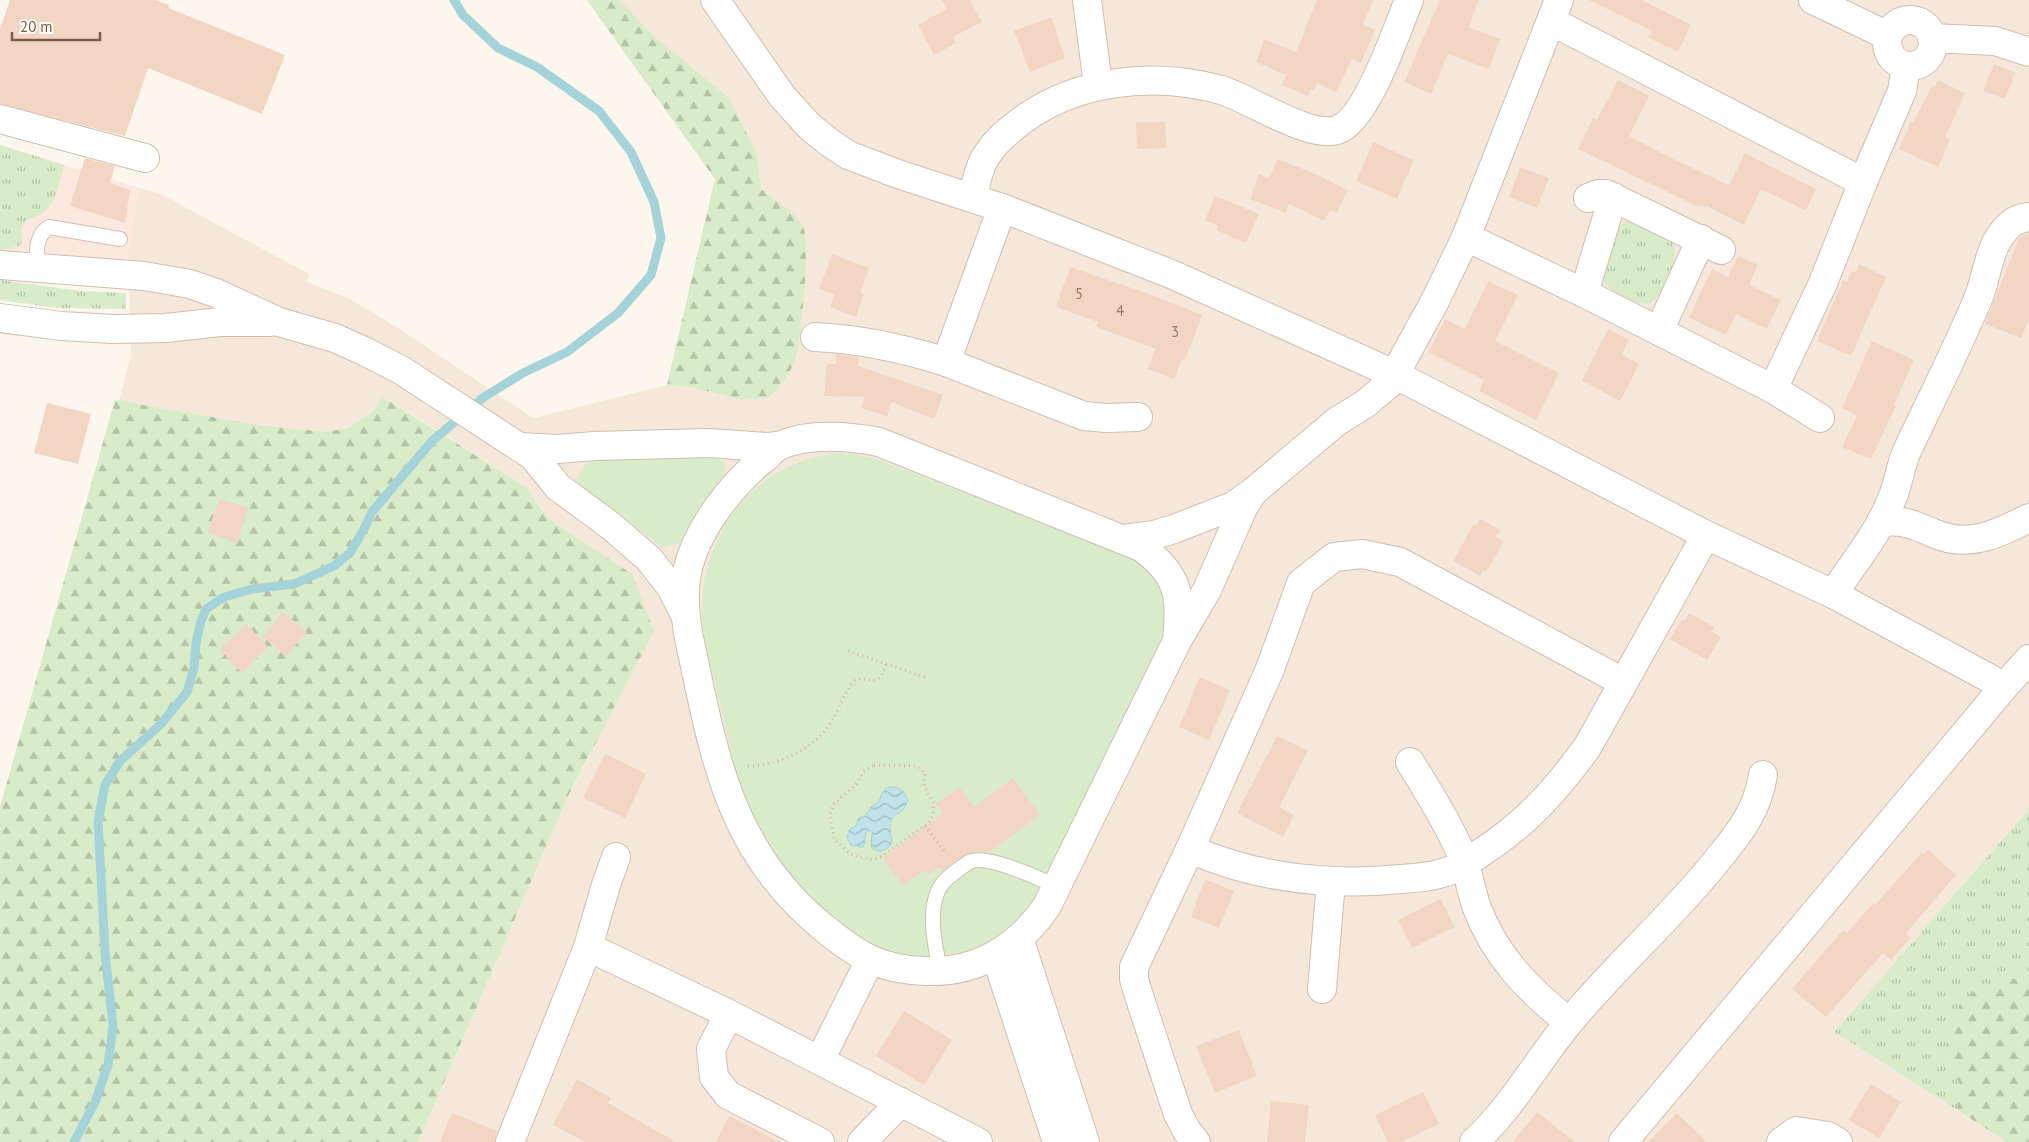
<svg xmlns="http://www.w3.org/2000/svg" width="2029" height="1142" viewBox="0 0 2029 1142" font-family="'PT Sans',sans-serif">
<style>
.residential{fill:#f5e8da}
.commercial{fill:#fde8e0}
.grass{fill:url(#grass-tufts)}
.forest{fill:url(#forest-firs)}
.green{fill:#d8ecc9}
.water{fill:url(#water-waves);stroke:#a5d3da}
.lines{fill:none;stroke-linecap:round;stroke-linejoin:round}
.stream{stroke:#a5d3da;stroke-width:9}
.building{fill:#f3d5c3}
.lane-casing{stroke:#d1beb0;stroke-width:16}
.street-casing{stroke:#d1beb0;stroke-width:30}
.path{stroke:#d9b8a5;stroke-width:3;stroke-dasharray:1 4;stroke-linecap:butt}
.lane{stroke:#fff;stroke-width:14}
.street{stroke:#fff;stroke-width:28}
.labels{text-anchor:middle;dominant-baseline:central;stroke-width:4.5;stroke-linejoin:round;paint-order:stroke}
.number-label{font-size:15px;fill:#987a6a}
</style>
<defs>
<pattern id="grass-tufts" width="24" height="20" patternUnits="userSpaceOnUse" patternTransform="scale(1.25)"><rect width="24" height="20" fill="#d8ecc9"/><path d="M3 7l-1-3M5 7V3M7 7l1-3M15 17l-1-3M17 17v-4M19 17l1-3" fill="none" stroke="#b4c2a5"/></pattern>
<pattern id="forest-firs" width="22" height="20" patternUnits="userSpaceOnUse" patternTransform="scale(1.25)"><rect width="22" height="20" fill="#d8ecc9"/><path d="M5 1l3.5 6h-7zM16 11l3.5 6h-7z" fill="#b4c2a5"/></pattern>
<pattern id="water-waves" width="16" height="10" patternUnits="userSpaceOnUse" patternTransform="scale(1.25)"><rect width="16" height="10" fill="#bfe3e8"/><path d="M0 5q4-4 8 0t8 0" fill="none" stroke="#a0bbbe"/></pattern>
</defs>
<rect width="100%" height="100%" fill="#fdf6ec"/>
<path class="residential" d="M 587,0 L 2029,0 L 2029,809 L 1834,1032 L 2007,1142 L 418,1142 L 569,794 L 591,754 L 632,575 L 559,526 L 547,515 L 526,487 L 384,397 L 373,411 L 347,428 L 327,432 L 259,425 L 119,401 L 131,355 L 128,251 L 139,188 L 159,193 L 309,274 L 307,282 L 350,299 L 401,330 L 533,418 L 667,385 L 715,179 Z"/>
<path class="commercial" d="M 0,145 L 139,188 L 128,251 L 127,270 L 0,260 Z"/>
<g class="grass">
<path d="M 0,145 L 64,165 C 60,179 57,202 44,212 C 38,217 29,218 24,224 C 18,231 25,239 20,246 L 2,250 L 0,250 Z"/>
<path d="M 1626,221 L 1631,221 L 1671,241 C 1673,244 1675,247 1675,251 C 1675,264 1661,301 1648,304 C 1639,306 1606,290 1603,280 C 1601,271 1606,261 1609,254 C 1613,242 1615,227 1626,221 Z"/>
<path d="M 0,280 L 81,291 L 126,293 L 126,309 L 57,308 L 0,300 Z"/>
<path d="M 2029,809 L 2029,982 L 2002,976 L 1943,1055 L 1960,1084 L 1957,1110 L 1834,1032 Z"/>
</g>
<g class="forest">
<path d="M 587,0 L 619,0 L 658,40 L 728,97 L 756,151 L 761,189 C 774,200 795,211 803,227 C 811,240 801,342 795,359 C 791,374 779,386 770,397 L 742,400 L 691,387 L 667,385 L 715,179 Z"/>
<path d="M 383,397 L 526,487 L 546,515 L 559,526 L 632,574 L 654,631 L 569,794 L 418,1142 L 0,1142 L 0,807 L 115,400 L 259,425 L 326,432 L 348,428 L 373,411 Z"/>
<path d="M 2002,976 L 2029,982 L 2029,1142 L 2007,1142 L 1957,1110 L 1960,1084 L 1943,1055 L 1962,999 Z"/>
</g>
<g class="green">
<path d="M 835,453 L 854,454 L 876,459 L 1132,557 C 1159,572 1168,590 1167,620 C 1167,634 1149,666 1142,680 C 1121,725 1099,770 1077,815 C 1065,839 1055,866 1041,890 C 1034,901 1024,912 1014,922 C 986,948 970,952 934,956 C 924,958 914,959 904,957 C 830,941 762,850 739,781 C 731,759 728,734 722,711 C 715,681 702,643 702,612 C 701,558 730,498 778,472 C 795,462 815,457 835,453 Z"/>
<path d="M 714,457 L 723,461 L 726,468 L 724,474 L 697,511 L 680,543 L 662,548 L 635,526 L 579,486 L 576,480 L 585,465 L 595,458 Z"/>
</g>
<path class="water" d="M 888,787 C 899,786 904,790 908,800 C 901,823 885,805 892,843 C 888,849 881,853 875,850 L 871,847 L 872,832 L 870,830 L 865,833 L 865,842 L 863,847 L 851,845 L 847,838 L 849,830 L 856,826 L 858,819 L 865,816 L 871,807 L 879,802 L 882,793 Z"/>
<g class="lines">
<path class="stream" d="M 74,1142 L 95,1102 L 108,1065 L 113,1026 L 105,952 L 98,821 L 105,785 L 120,761 L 161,724 L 187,692 L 194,668 L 196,643 L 201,621 L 206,609 L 224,597 L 252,589 L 294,584 L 334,566 L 350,553 L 364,529 L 372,512 L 432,441 L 484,397 L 523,373 L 567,352 L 618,313 L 651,275 L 661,238 L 654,202 L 631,152 L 599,111 L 537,67 L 498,48 L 463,15 L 454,0"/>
</g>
<g class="building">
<path d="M 10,0 L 155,0 L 169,5 L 168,8 L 285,55 L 262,114 L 148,68 L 125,136 L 0,104 L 0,29 Z"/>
<path d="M 942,0 L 970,0 L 982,22 L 953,37 L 956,43 L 934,55 L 918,25 L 947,9 Z"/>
<path d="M 1317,0 L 1373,0 L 1363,25 L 1375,30 L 1361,63 L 1352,59 L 1336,92 L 1317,83 L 1314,91 L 1311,89 L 1308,96 L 1282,85 L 1286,75 L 1256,62 L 1264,39 L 1296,52 Z"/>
<path d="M 1440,0 L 1479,0 L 1468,27 L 1500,39 L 1489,69 L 1448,54 L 1431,94 L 1404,82 Z"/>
<path d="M 1589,0 L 1641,0 L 1691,25 L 1678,52 L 1649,38 L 1652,31 Z"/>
<path d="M 1051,17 L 1065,58 L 1030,72 L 1014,31 Z"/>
<path d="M 1994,64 L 2015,73 L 2005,99 L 1983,91 Z"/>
<path d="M 1618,80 L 1649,96 L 1629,136 L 1673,159 L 1729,185 L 1745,153 L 1816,189 L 1806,211 L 1761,189 L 1744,225 L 1706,206 L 1705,208 L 1700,205 L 1699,207 L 1578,149 L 1593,118 L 1597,120 Z"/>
<path d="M 1938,80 L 1965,93 L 1945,137 L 1950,139 L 1938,167 L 1899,149 L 1911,122 L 1913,123 L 1932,86 L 1934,88 Z"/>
<path d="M 1136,122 L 1165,122 L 1166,148 L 1137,149 Z"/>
<path d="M 1373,142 L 1414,160 L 1397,199 L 1356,181 Z"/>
<path d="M 85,158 L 115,166 L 110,183 L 130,190 L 125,223 L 70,206 Z"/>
<path d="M 1277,159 L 1311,172 L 1348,190 L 1337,213 L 1330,210 L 1324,221 L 1289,204 L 1286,213 L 1250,199 L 1259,174 L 1269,179 Z"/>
<path d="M 1520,167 L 1549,178 L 1537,208 L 1509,197 Z"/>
<path d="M 1215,196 L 1259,214 L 1246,243 L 1216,230 L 1218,226 L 1205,220 Z"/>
<path d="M 2029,233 L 2029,319 L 2021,338 L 1985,324 L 2019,238 Z"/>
<path d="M 832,254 L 869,268 L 860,292 L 864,294 L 856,317 L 830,307 L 835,295 L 819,289 Z"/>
<path d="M 1738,256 L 1758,265 L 1749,285 L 1781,300 L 1767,329 L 1736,314 L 1726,335 L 1689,318 L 1712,269 L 1728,277 Z"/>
<path d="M 1859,264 L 1886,277 L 1851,356 L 1817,341 L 1843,280 L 1847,282 L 1852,271 L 1856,272 Z"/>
<path d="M 1070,267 L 1155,296 L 1202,315 L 1185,360 L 1182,359 L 1174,379 L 1148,369 L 1156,349 L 1096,327 L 1098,322 L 1056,307 Z"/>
<path d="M 1488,281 L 1518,295 L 1495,341 L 1559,373 L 1536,420 L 1479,391 L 1484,380 L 1429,352 L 1445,319 L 1465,329 Z"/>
<path d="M 1608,329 L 1629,340 L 1622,355 L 1639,364 L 1620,401 L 1582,380 Z"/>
<path d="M 1872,341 L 1914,360 L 1894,405 L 1896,406 L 1871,459 L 1842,447 L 1857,415 L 1842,408 Z"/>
<path d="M 836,354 L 859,357 L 858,366 L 943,395 L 934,419 L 891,402 L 887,416 L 861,408 L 865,397 L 824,396 L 827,364 L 836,364 Z"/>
<path d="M 47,403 L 91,414 L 78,464 L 34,453 Z"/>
<path d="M 219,499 L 248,508 L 237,543 L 208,533 Z"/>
<path d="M 1480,519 L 1500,530 L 1496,537 L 1504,541 L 1486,572 L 1483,570 L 1480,576 L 1453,561 L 1474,524 L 1476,526 Z"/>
<path d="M 283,612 L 307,632 L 286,656 L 263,637 Z"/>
<path d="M 1689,613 L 1714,627 L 1712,631 L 1721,637 L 1707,660 L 1670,639 L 1682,619 L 1685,621 Z"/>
<path d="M 246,624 L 268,647 L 242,673 L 220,650 Z"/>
<path d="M 1200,677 L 1230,690 L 1209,740 L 1179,727 Z"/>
<path d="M 1277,736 L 1308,751 L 1279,807 L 1294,815 L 1283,837 L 1237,813 Z"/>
<path d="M 605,754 L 646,774 L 625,818 L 583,798 Z"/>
<path d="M 1013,778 L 1040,815 L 989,852 L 977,851 L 967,854 L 942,871 L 939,867 L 928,875 L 924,870 L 903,886 L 883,858 L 943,813 L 936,804 L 959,787 L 974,807 Z"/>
<path d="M 1928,850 L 1956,875 L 1906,933 L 1911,937 L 1891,960 L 1883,953 L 1826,1017 L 1792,989 L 1843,930 L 1847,933 L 1873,903 L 1875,905 L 1922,852 L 1924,854 Z"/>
<path d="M 1205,879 L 1234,891 L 1219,928 L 1191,917 Z"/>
<path d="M 1441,899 L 1455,927 L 1412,948 L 1398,920 Z"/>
<path d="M 904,1011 L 952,1040 L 924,1085 L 876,1056 Z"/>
<path d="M 1239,1030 L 1257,1076 L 1215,1093 L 1196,1046 Z"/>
<path d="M 577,1079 L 611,1098 L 608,1103 L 676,1142 L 585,1142 L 553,1125 Z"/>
<path d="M 1871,1084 L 1901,1102 L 1879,1138 L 1849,1120 Z"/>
<path d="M 1423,1092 L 1439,1124 L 1401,1142 L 1388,1142 L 1375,1115 Z"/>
<path d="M 1271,1101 L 1309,1105 L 1305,1142 L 1267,1142 Z"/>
<path d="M 1537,1112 L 1575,1142 L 1513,1142 Z"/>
<path d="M 452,1113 L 497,1131 L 495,1142 L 440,1142 Z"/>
<path d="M 1677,1113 L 1707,1142 L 1648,1142 Z"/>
<path d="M 729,1116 L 780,1142 L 716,1142 Z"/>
</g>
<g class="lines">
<defs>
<g id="lane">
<path d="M 36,268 C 37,252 35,236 49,227 L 120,239"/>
<path d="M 941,972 C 935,949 927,909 940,887 C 946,877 959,869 969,862 C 986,853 1040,879 1058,887"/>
</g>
<g id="street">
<path d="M 715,0 L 782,96 L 809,126 L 830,143 L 848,155 L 898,174 L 1002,208 L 1171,274 L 1396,375 L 1706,535 L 1833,594 L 1989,678 L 2003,688"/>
<path d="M 1087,0 L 1098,85"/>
<path d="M 1813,0 L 1888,36"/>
<circle cx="1910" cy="43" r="23"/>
<path d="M 1551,21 L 1863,182"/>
<path d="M 1932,38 L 1995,41 L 2029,52"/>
<path d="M 0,119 L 145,158"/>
<path d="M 973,198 C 976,182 979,165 989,152 C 996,141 1006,133 1016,125 C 1072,80 1152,71 1221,90 C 1251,99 1309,139 1337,130 C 1367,121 1397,29 1409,0"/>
<path d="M 1588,198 L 1598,194 L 1606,194 L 1721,250"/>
<path d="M 1002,208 L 946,362 L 1084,416 L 1106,418 L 1138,417"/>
<path d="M 1466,237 L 1584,293 L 1773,389 L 1820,418"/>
<path d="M 0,265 L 144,276 L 190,284 L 216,293 L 279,322 L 335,338 L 366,352 L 401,370 L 533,456 L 558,487 L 611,526 L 649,559 L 671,587 L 684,613"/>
<path d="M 1584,293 L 1613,197"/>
<path d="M 0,318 L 61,326 L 113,329 L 166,328 L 220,322 L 270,322"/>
<path d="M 1659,331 L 1701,239"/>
<path d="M 815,337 C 860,339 902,348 946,362"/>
<path d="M 1773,389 L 1823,283 L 1863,182 L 1902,91 L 1906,66"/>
<path d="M 521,447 L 557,449 L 595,446 L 709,443 L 766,447 L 779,446"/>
<path d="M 1881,522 C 1906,520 1911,524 1933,533 C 1968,549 1997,534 2029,518"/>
<path d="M 1123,539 L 1154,535 L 1174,529 L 1233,506 L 1253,492 L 1336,422 L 1365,404 L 1390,383 L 1435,301 L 1466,237 L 1559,0"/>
<path d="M 1833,594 C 1853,564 1878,534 1891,501 C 1898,486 1900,468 1906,453 C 1930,402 1956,351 1978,299 C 1986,280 1987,259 1997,241 C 2006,227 2012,219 2029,217"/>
<path d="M 1177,641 C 1181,596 1180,575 1141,547 L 879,442 C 850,436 809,433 781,445 C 775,447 770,453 766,457 C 732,483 696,530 687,572 C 683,592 685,613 688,633 C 713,749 726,849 824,928 C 858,956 881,970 926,971 C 978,973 1019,947 1047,906 L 1177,641 L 1207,590 L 1243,508 L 1253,492"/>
<path d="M 1410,762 C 1427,790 1446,819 1459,849 C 1468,868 1470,888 1477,908 C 1495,956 1529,991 1569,1022"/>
<path d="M 1190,849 C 1256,878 1329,886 1401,879 C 1416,878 1431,877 1446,872 C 1459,868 1471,860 1482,852 C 1526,824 1558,788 1588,746 L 1706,535"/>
<path d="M 1019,938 L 1085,1142"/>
<path d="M 588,947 L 606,885 L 616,857"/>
<path d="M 996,956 L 1057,1142"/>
<path d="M 1322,989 L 1331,881"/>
<path d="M 729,1014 L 711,1049 L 714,1077 L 728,1095 L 820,1142"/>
<path d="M 820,1060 L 870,960"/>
<path d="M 510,1142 L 588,947 L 729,1014 L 978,1142"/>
<path d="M 862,1142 L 901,1102"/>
<path d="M 1196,1142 L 1187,1131 L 1178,1114 L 1138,993 L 1134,979 L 1134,967 L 1190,849 L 1270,669 L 1301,583 L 1334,557 L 1362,554 L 1400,562 L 1623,682"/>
<path d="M 1474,1142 C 1512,1108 1538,1059 1571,1020 C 1615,967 1666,922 1710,869 C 1734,839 1757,815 1763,775"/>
<path d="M 1623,1142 L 2003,688 L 2029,659"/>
<path d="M 1781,1142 L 1796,1131 L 1828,1136 L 1838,1142"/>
</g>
</defs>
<use href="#lane" class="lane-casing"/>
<use href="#street" class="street-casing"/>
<g class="path">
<path d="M 848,651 L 925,677"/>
<path d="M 874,765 L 917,766 L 925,773 L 924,786 L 933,803 L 933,815 L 928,823 L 888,852 L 879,858 L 871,859 L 857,857 L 848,852 L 834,839 L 830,814 L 833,805 L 857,783 L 864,771 Z"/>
<path d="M 748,766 C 781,765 817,748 833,719 C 840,706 845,692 854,681 C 868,673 878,692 886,664"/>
<path d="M 925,826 L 945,852"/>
</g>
<use href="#lane" class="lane"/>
<use href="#street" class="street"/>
</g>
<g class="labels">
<g class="number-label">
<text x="1079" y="293">5</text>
<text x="1120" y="310">4</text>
<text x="1175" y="331">3</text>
</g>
</g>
<path d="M12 32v8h88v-8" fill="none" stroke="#7a5c4d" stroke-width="2.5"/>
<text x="20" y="32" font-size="15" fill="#7a5c4d" stroke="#fffaf3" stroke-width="4" paint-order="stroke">20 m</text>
</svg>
